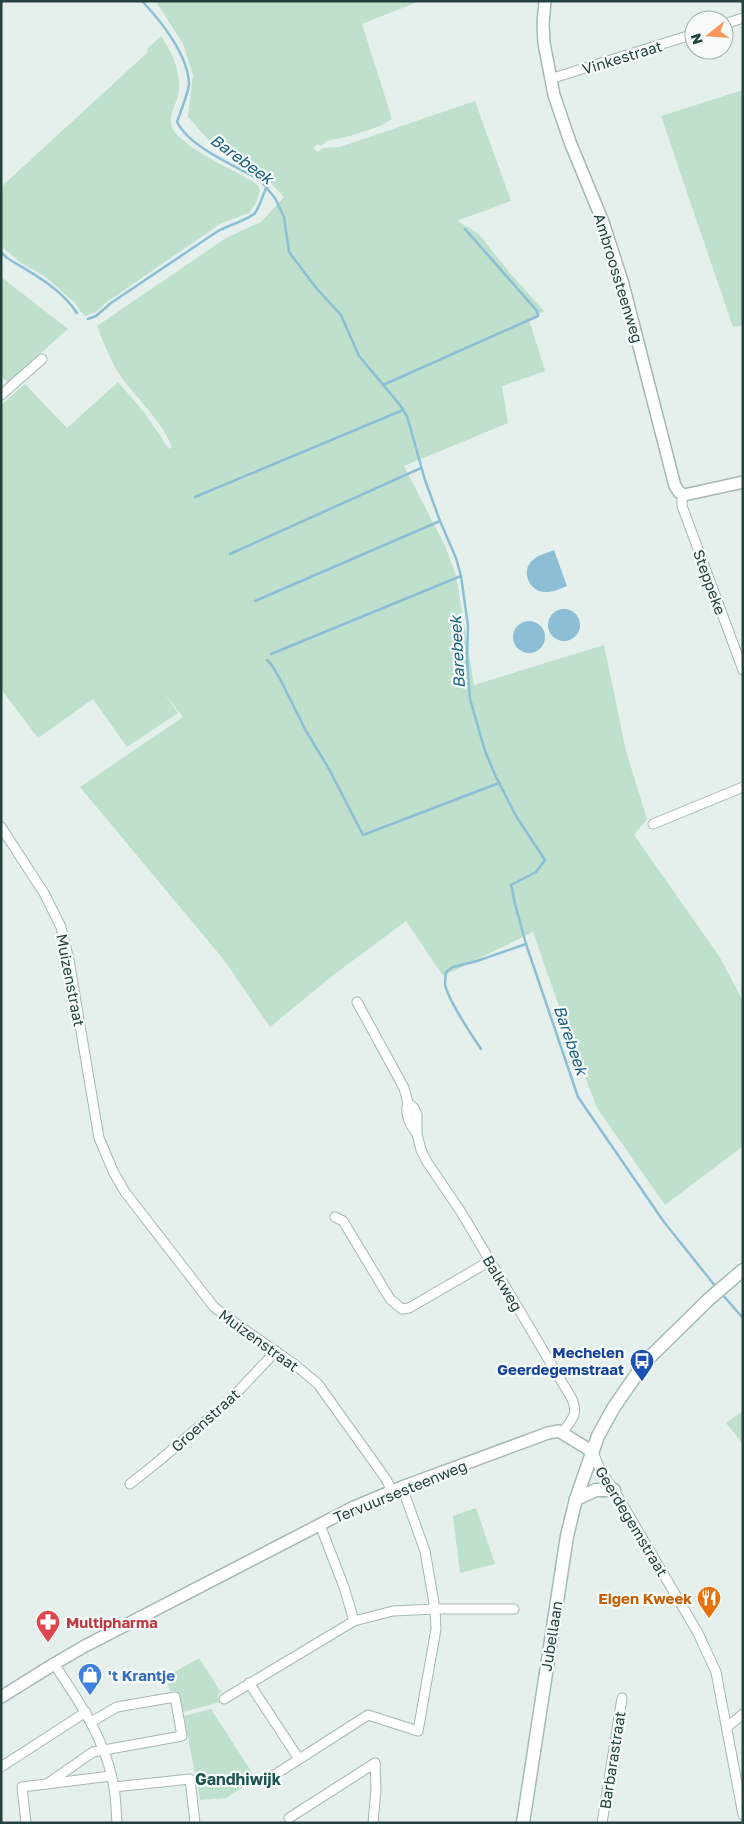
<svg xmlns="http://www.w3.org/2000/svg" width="744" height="1824" viewBox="0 0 744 1824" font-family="'Golos Text',sans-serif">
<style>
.green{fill:#bee0cc}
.water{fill:#8cbfd5}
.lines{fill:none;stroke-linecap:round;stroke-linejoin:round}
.stream{stroke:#8cbfd5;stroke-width:2.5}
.minor-casing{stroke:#a7b8b4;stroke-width:11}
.tertiary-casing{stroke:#a7b8b4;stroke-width:14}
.secondary-casing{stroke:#a3bbb6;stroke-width:15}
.minor{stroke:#fff;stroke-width:9}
.tertiary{stroke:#fff;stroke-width:11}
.secondary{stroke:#fff;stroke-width:12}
.labels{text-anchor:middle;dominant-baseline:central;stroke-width:4.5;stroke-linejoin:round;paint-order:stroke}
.street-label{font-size:15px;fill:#23423e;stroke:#f6fbf9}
.transit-label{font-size:15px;font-weight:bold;fill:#164399;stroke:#f6fbf9;text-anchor:end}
.food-label{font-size:15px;font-weight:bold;fill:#c56008;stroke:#f6fbf9;text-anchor:end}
.health-label{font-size:15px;font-weight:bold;fill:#be3a42;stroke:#f6fbf9;text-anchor:start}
.shop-label{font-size:15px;font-weight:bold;fill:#366cbe;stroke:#f6fbf9;text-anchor:start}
.water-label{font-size:16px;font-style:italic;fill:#1a6081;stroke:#f6fbf9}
.neighbourhood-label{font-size:16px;font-weight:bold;fill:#1e5550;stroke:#f6fbf9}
</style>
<rect width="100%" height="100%" fill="#e5efec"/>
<g class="green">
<path d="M 163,1 L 420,1 L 362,24 L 392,119 L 380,126 L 350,136 L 326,141 L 326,143 L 320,146 L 318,144 L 313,148 L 318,152 L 323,148 L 340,147 L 475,101 L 511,201 L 457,221 L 478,233 L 509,272 L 544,311 L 529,320 L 545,371 L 502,386 L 508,423 L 404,466 L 445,546 L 456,575 L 474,685 L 604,645 L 626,751 L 647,819 L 634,835 L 719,956 L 743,1001 L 743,1146 L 665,1205 L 597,1108 L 569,1035 L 533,932 L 443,976 L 406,921 L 332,976 L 270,1027 L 224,960 L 80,787 L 183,717 L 162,690 L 178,713 L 127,747 L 93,699 L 38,738 L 1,689 L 1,405 L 25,384 L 67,428 L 118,382 L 144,412 L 169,449 L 172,447 C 161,420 139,401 122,378 C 111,362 104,344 97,326 L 226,238 L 261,222 L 284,197 L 261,173 L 214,146 L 188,117 L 193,75 L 183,44 L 157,3 Z"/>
<path d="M 161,36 C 172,53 180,69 179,90 C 178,104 165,117 174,131 C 188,151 237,171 258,185 L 260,190 L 256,203 L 249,213 L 220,224 L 107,302 L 96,312 L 86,316 L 79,310 L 77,305 L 46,277 L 21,263 L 2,247 L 1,187 L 148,52 L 147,49 Z"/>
<path d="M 743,90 L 743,325 L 733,327 L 661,116 Z"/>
<path d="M 1,277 L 68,329 L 8,382 L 1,377 Z"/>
<path d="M 743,1411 L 743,1444 L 726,1423 Z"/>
<path d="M 476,1508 L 495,1564 L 460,1573 L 453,1516 Z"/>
<path d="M 199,1658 L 221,1692 L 217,1695 L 220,1702 L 183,1712 L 177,1691 L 170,1691 L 166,1677 Z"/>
<path d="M 211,1709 L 256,1779 L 226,1798 L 200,1800 L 184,1716 Z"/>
</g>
<g class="water">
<path d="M 554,550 L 567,586 C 560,589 551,593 544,592 C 529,591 520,570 533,560 C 538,555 547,553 554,550 Z"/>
<circle cx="564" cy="625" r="16"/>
<circle cx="529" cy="637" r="16"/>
</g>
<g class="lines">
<g class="stream">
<path d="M 142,1 C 161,21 189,56 189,85 C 188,93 180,113 177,122 C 190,148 236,166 260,180 L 275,198 L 284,217 L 289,252 L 317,289 L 341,315 L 359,356 L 400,405 L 407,416 L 425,480 L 440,521 L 456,558 L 461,576 L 468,626 L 467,657 L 470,699 L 485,751 L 496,777 L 516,816 L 545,860 L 536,872 L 511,885 L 515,904 L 526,944 L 578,1097 L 664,1222 L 716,1287"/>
<path d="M 1,252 L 7,258 C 32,273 61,288 77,313"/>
<path d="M 88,319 L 96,316 L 111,303 L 218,231 C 227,226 252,218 255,213 C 260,205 263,195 267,186"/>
<path d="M 383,385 L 538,316 L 537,311 L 465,229"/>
<path d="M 195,497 L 403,410"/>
<path d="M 230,554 L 421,468"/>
<path d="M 255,601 L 440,521"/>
<path d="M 271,654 L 461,576"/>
<path d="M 267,660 L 271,664 L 279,677 L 306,731 L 329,769 L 363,835 L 499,783"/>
<path d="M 481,1049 C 472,1036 447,998 445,984 C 445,980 446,976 446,972 L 453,967 L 477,961 L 526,944"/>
<path d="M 721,1293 L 743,1318"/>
</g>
<defs>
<g id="minor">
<path d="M 724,24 L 743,18"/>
<path d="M 550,79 L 694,34"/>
<path d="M 1,395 L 42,359"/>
<path d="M 682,494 L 682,506 L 743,670"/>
<path d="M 653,824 L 743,787"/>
<path d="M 1,827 L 44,893 L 61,927 L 69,960 L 99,1138 L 114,1173 L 125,1192 L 214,1307 L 242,1328 L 294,1364 L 318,1384 L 386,1479 L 392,1491"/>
<path d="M 357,1002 L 404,1088 L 408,1103"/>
<path d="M 417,1134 C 410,1125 404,1114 408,1103 L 414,1108 L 417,1115 L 417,1134 L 421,1150 L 427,1162 L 461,1212 L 572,1399 C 579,1415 571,1420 562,1433"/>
<path d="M 335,1217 L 343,1221 L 390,1299 L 402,1309 L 409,1308 L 490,1261"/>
<path d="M 593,1452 L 601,1472 L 614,1490 L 698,1633 L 716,1672 L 743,1815"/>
<path d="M 130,1484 L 160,1460 L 228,1402 L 276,1351"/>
<path d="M 320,1525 L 344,1587 L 354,1621"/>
<path d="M 54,1664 C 79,1701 107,1742 114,1788 C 116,1799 116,1811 117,1823"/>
<path d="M 249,1683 L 299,1759"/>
<path d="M 224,1699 L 354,1621 L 393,1611 L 435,1609 L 425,1551 L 402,1487"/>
<path d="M 727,1727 L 743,1714"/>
<path d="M 1,1767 L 86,1712"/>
<path d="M 265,1781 L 368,1715 L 418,1731 L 436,1629 L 435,1609 L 514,1609"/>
<path d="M 47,1784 L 93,1752 L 182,1736 L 175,1697 L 117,1707 L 91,1722"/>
<path d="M 114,1787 L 190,1779 L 195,1823"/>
<path d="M 289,1818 L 375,1763"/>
<path d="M 26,1823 L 22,1787 L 111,1776"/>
<path d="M 373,1823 L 376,1790 L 375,1763"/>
<path d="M 602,1823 L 622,1698"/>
</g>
<g id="tertiary">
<path d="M 545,1 L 543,24 L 544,43 L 554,95 L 570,142 L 603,222 L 623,284 L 675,486 L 679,492 L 684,495 L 743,482"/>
<path d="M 1,1697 L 54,1664 L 85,1646 L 354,1507 L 402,1487 L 548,1433 L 559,1431 L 562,1433 L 593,1452"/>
</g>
<g id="secondary">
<path d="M 576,1499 L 596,1490 L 614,1490"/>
<path d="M 523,1823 L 567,1536 L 576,1499 L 598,1436 L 614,1407 L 646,1361 L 709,1299 L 743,1270"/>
</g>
</defs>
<use href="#minor" class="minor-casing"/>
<use href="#tertiary" class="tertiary-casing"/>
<use href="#secondary" class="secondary-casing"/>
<use href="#minor" class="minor"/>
<use href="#tertiary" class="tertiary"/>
<use href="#secondary" class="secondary"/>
</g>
<defs>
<symbol id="bus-pin" viewBox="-11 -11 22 30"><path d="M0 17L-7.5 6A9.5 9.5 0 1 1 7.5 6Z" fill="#1a4fb4" stroke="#f6fbf9"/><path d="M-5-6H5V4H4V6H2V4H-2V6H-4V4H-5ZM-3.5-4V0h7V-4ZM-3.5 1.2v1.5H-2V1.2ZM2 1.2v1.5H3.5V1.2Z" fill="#fff"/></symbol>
<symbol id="restaurant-pin" viewBox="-11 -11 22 30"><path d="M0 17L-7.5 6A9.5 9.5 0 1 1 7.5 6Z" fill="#e8710a" stroke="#f6fbf9"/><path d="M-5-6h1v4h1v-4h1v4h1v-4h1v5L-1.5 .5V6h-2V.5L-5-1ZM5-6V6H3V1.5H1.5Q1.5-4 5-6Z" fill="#fff"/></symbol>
<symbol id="pharmacy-pin" viewBox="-11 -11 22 30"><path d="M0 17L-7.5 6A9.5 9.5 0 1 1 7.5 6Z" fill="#e0444e" stroke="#f6fbf9"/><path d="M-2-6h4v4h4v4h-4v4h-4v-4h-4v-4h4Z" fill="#fff"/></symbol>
<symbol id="shop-pin" viewBox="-11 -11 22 30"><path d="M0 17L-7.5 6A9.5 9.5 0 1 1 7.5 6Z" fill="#3f7fe0" stroke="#f6fbf9"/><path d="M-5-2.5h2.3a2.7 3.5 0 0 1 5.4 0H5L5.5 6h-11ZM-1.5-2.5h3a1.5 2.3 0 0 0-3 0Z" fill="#fff"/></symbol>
</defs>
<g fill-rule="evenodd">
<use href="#bus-pin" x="628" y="1347" width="28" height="38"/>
<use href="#restaurant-pin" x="695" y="1584" width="28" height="38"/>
<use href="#pharmacy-pin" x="34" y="1608" width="28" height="38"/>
<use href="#shop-pin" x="76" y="1661" width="28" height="38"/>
</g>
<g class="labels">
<g class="street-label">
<text transform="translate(622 57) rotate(-17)">Vinkestraat</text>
<text transform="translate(619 278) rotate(73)">Ambroossteenweg</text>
<text transform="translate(710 582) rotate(70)">Steppeke</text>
<text transform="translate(71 980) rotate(79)">Muizenstraat</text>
<text transform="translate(503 1283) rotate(59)">Balkweg</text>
<text transform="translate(259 1340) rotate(36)">Muizenstraat</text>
<text transform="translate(205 1420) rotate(-42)">Groenstraat</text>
<text transform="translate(400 1491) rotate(-22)">Tervuursesteenweg</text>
<text transform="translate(632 1521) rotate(59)">Geerdegemstraat</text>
<text transform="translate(551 1636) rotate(-81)">Jubellaan</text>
<text transform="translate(612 1760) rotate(-81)">Barbarastraat</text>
</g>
<g class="transit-label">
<text x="624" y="1352">Mechelen<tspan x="624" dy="17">Geerdegemstraat</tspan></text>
</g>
<g class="food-label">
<text x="692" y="1598">Eigen Kweek</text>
</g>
<g class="health-label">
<text x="66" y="1622">Multipharma</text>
</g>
<g class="shop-label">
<text x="108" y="1675">'t Krantje</text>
</g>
<g class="water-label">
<text transform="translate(242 159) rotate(36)">Barebeek</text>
<text transform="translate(457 652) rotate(-93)">Barebeek</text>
<text transform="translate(571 1040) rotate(71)">Barebeek</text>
</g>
<g class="neighbourhood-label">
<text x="238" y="1779">Gandhiwijk</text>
</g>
</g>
<rect width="744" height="1824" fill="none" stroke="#23423e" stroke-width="5"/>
<g transform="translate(709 35) rotate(253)"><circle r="24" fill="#f6fbf9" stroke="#a2b1ae"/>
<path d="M0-4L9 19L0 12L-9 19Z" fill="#f7995b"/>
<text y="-8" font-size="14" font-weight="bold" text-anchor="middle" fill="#23423e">N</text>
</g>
</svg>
